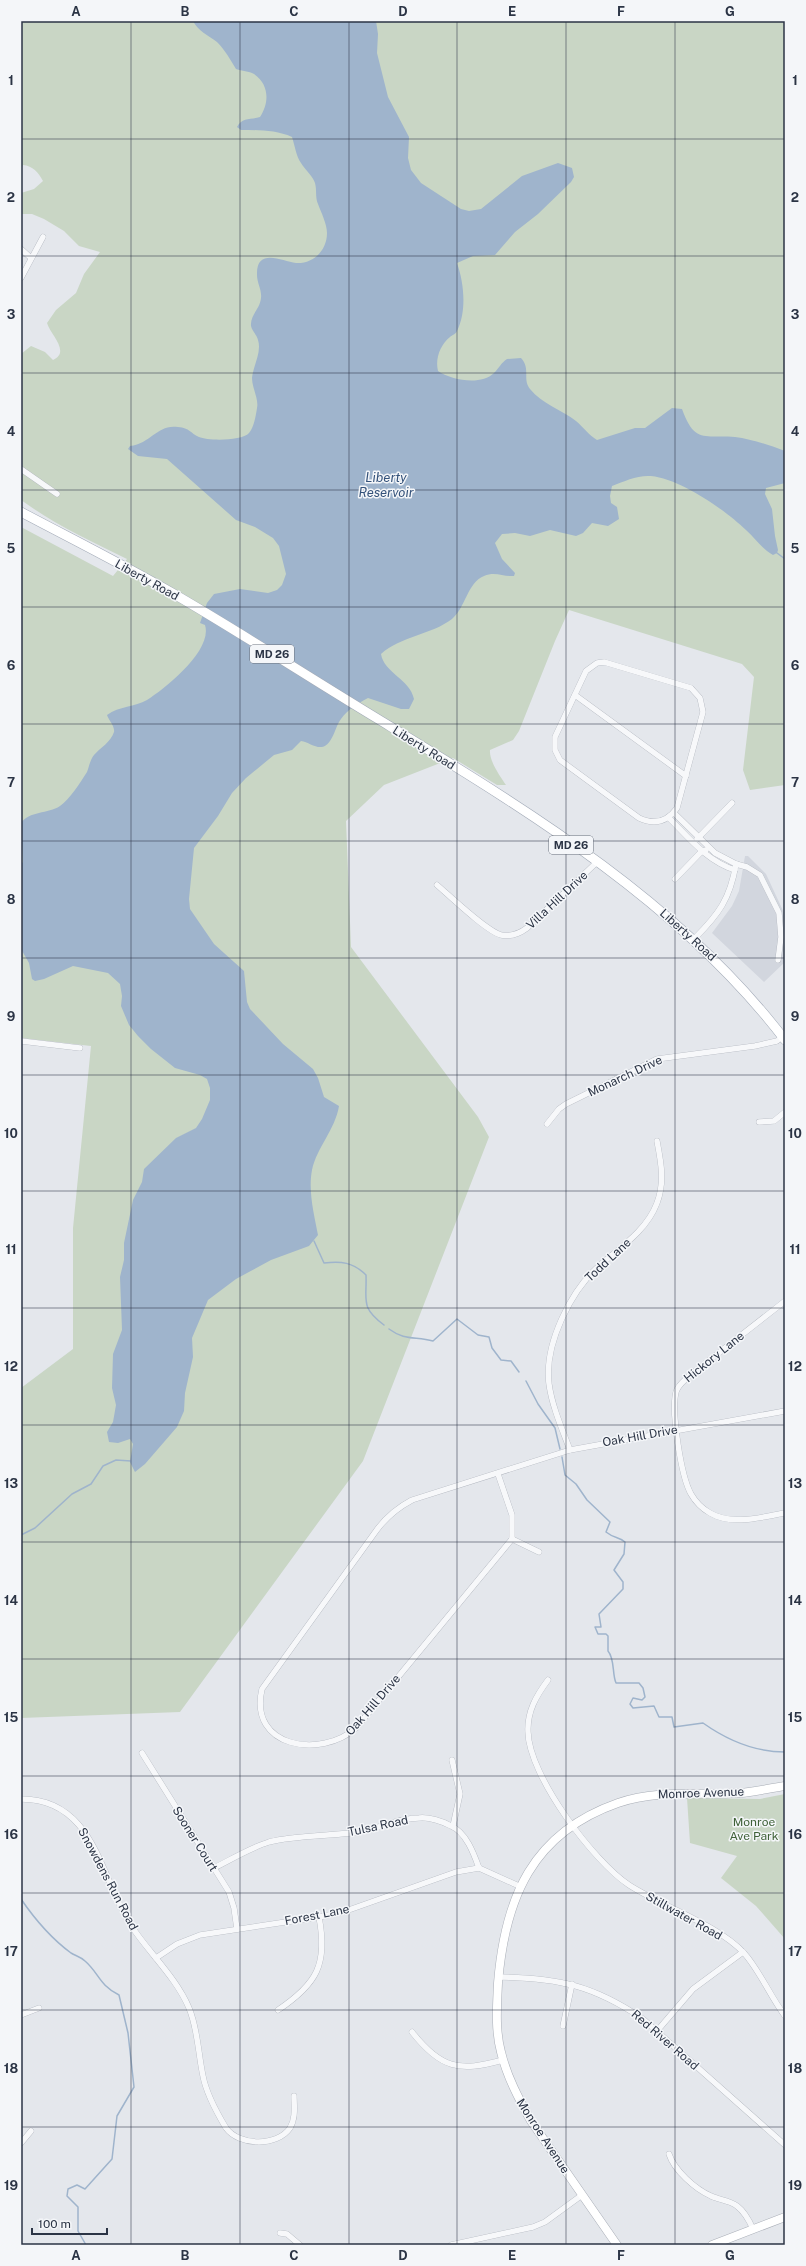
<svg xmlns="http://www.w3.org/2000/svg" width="806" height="2266" viewBox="0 0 806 2266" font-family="'Public Sans',sans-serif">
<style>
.built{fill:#d2d6de}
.green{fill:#c9d6c5}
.water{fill:#9fb4cc}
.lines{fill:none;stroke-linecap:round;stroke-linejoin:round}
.stream{stroke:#9fb4cc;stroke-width:1.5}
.street-casing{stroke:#a9aeb7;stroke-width:6}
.secondary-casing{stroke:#a9aeb7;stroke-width:9}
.primary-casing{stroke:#a3abb8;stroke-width:10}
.street{stroke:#f7f8fa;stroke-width:5.5}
.secondary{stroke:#fff;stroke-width:8}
.primary{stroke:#fff;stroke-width:9}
.grid{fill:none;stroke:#2b3445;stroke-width:1;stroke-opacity:0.55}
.labels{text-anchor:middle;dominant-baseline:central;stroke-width:3;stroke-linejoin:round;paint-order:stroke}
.shield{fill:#f4f6f9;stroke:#676e7b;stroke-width:1}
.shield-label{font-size:11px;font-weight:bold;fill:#2b3445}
.street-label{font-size:12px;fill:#2b3445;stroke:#f4f6f9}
.park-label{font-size:12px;fill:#3f6138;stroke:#f4f6f9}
.water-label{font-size:13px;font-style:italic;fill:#34527a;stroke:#f4f6f9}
.neatline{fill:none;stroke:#2b3445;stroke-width:1.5}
.grid-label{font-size:13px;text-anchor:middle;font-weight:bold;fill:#2b3445}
</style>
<rect width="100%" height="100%" fill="#e4e7ec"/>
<path class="built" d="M 745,856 L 748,856 L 766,874 L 785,915 L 785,962 L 764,982 L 712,933 L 732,906 L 739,891 Z"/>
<g class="green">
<path d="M 21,21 L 785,21 L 785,785 L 750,790 L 743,770 L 754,677 L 742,664 L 569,610 L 555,641 L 519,731 L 513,740 L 490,750 C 489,761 500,776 506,785 L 497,785 L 453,758 L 384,785 L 346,821 L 351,947 L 478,1117 L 489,1137 L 363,1461 L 180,1712 L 21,1718 L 21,1388 L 73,1349 L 73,1228 L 91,1046 L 21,1038 L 21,527 L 113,576 L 127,559 C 90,541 54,524 21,500 L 21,354 L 31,346 L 45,352 L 53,360 C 71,352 50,334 47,323 L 56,310 L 76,293 L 84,274 L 100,252 L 79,246 L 64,231 L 44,219 L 32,214 L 21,214 L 21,193 L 34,189 L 43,181 C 38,172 33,166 23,165 L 21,170 Z"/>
<path d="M 785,1794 L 785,1939 L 756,1906 L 721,1878 L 737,1856 L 690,1843 L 687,1798 L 760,1799 Z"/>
</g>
<path class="water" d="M 193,21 L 376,21 L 378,34 L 377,53 L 388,97 L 409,137 L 408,158 L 411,170 L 421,183 L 461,209 L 469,211 L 481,209 L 522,176 L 558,163 L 572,168 L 574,177 L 571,182 L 538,214 L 515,232 L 495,255 L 473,256 L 457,263 C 464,283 467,311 457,331 C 456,334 452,335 450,337 C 440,345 435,359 438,371 C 451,380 481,386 494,373 C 499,368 501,363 507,359 L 521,358 C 531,369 522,379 530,389 C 542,404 562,410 576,421 C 584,428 589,435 597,440 L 635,428 L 645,428 L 672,408 L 682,409 C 695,445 705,434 735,437 C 751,439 769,445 785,451 L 785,483 L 766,488 L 765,494 L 772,509 L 775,536 L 778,550 L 777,553 L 773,555 C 761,548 756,539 746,530 C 725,510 681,479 651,476 C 637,475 625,481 612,486 L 610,496 L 611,503 L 617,507 L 619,519 L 608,526 L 592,523 L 583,533 L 576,536 L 550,530 L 530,536 L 515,533 L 502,534 L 495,543 L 502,559 L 515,573 L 514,576 C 504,577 495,571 484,576 C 467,583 466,607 452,619 C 431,635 401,636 381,654 C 384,673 410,679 414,699 L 409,709 L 401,709 L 368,698 C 358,703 347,710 341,719 C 335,726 333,745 322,747 C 315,748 308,742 301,741 L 292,750 L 274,755 L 246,778 L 232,793 L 218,816 L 194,848 L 189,899 L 190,909 L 214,944 L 244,971 L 247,1002 L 250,1009 L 283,1044 L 313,1069 L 318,1078 L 324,1097 L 339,1106 C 335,1130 317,1147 312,1170 C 308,1191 314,1214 318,1235 L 309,1246 L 271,1260 L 236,1279 L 208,1300 L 192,1338 L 193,1357 L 185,1393 L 184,1411 L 177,1427 L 145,1464 L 135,1472 L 130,1462 L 133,1444 L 130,1439 L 118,1443 L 109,1442 L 107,1432 L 113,1422 L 116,1405 L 112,1388 L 113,1354 L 122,1330 L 120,1277 L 124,1260 L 124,1243 L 133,1200 L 142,1182 L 144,1169 L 176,1138 L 196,1128 L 202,1119 L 210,1100 L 210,1088 L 207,1079 L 200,1075 L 175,1068 L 151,1049 L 138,1036 L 129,1025 L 121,1006 L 122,996 L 120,984 L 108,973 L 73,966 L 44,979 L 35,981 L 32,979 L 29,963 L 21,949 L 21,864 L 23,862 L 21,823 C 29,811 48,814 60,806 C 70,799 80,783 87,772 C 89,767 90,760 94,755 C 100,748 111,742 114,732 C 115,726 109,721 107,715 C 119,706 135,707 147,700 C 166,688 213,650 205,625 L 200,623 L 207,603 L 214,594 L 240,589 L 268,593 L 277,590 L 282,585 L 286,574 L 279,546 L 273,538 L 255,527 L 236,520 L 167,459 L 138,456 L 128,449 L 130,446 C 152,443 157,424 178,427 C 190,428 190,433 199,437 C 208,441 242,441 249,433 C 254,427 256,415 257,408 C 259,399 252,388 252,378 C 253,366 262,352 258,340 C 257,335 252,331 251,326 C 250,315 260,309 261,298 C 262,290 257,283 257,275 C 256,247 282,261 296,263 C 314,264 327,250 327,233 C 327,224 321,212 318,204 C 315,197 317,190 315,183 C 313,176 305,170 301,163 C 296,156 295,146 292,137 C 276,130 258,130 241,130 L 237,127 C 242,117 251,120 260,117 C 269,104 270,85 254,74 C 249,71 242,71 236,69 C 230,59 225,50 217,42 C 208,35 198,31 193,21 Z"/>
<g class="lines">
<g class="stream">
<path d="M 777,553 L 785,559"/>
<path d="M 314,1241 L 324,1263 C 341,1261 353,1262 366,1275 C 367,1301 360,1307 384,1325"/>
<path d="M 389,1329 C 405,1341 416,1336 433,1341 L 457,1319 L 478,1335 L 489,1337 L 492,1348 L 501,1360 L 511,1361 L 519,1372"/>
<path d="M 526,1381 L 538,1404 L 555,1428 L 560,1449"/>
<path d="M 562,1457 L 565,1475 L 576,1484 L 587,1500 L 610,1522 L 606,1532 C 615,1539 618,1536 625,1542 L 624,1554 L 614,1570 L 623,1582 L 623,1589 L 599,1614 L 601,1627 L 595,1627 L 598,1634 L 606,1634 L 608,1636 L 608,1651 C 615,1659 612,1674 616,1683 L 639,1683 L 643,1688 L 645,1697 L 642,1700 L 633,1698 L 630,1704 L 633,1708 L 654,1706 L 659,1717 L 672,1717 L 674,1727 L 703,1723 C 727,1740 755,1752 785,1752"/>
<path d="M 21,1535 L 35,1528 L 72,1494 L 91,1484 L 103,1466 L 116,1460 L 131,1461"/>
<path d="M 21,1899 C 34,1918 52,1939 71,1953 C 76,1956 81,1957 85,1961 C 99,1973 99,1985 119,1995 L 128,2033 L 134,2087 L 117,2116 L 112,2159 L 85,2189 L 77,2185 L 68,2189 L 67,2196 L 78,2207 L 78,2231 L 86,2245"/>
</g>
<defs>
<g id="street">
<path d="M 21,249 L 31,258"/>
<path d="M 21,278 L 43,237"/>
<path d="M 21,469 L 57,494"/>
<path d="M 604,662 L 691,688 L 700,698 L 703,712 L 677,808 C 667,822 654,825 639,818 L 560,760 L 555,750 L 555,737 L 586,671 L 597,663 Z"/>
<path d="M 575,695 L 686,776"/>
<path d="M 674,813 L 715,853 L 736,864 L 747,867 L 760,875 L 779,913 L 781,937 L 778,960"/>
<path d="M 669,818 C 689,838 707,861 735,870"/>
<path d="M 697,839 L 732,803"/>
<path d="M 675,879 L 702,851 L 706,850"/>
<path d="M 437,885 C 450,896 486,931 501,935 C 511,937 519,934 527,928 L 596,863"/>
<path d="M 694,939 C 719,914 730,899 736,864"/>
<path d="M 21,1041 L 80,1048"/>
<path d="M 759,1122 L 774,1121 L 785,1112"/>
<path d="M 547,1124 L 559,1109 L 566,1104 L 657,1059 L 755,1046 L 777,1041 L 783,1036"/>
<path d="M 785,1301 L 689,1376 C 684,1381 678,1385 676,1392 C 671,1412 681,1476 691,1494 C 695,1501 703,1509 710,1513 C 732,1526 762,1517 785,1513"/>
<path d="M 570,1450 C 562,1429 552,1406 549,1384 C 544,1344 571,1290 600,1265 C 621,1247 647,1230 657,1203 C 665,1182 661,1162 657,1141"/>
<path d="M 498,1474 L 512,1515 L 512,1539 L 356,1728 C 321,1759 248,1748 262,1689 L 376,1531 C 386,1517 397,1508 412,1500 L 570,1450 L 785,1411"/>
<path d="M 512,1539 L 539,1552"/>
<path d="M 548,1680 C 536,1696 527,1712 528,1732 C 529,1776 594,1862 629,1885 C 663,1907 717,1924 744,1953 C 760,1971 770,1996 785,2016"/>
<path d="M 142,1753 L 229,1892 L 234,1908 L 237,1929"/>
<path d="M 452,1760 L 460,1794 L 453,1826"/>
<path d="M 21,1799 C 94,1799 100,1876 130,1924 C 148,1952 176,1977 189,2008 C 198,2029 198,2053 203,2076 C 206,2092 217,2113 226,2128 C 239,2146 277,2147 290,2128 C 296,2118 294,2106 294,2096"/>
<path d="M 214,1868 C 232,1859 250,1848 269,1842 C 294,1835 332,1836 360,1832 C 380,1828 398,1818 419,1818 C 429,1817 442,1821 451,1826 C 466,1832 474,1854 479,1868 L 519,1886"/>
<path d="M 156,1958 L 177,1944 L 200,1935 L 319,1917 L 343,1912 L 456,1872 L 479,1868"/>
<path d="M 499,1977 C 558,1978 593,1985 643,2019 L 785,2145"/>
<path d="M 278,2010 C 317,1984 328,1964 319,1917"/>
<path d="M 21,2015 L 39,2008"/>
<path d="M 563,2026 L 572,1984"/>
<path d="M 657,2031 L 693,1989 L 743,1952"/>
<path d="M 412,2032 C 441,2069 459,2072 503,2060"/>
<path d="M 21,2143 L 31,2131"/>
<path d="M 669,2154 C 674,2170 695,2189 711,2196 C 719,2200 729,2200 737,2206 C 745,2212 749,2220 753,2229"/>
<path d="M 280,2233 L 287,2234 L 300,2245"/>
<path d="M 451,2245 L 533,2227 L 545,2222 L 582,2195"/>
</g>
<g id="secondary">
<path d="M 617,2245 L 531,2121 C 519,2099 507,2077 501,2052 C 495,2030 497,2006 498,1983 C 505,1898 532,1833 618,1803 C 659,1789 699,1796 740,1793 C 755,1792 770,1788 785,1786"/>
<path d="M 712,2245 L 785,2217"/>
</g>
<path id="primary" d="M 21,512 C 72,539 124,565 174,594 C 243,634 310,678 378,719 C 525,809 679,901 785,1040"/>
</defs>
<use href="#street" class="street-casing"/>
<use href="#secondary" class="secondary-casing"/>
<use href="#primary" class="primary-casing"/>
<use href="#street" class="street"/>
<use href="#secondary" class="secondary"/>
<use href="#primary" class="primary"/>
</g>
<path class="grid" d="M 131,21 L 131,2245M 240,21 L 240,2245M 349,21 L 349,2245M 457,21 L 457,2245M 566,21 L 566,2245M 675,21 L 675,2245M 21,139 L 785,139M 21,256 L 785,256M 21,373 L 785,373M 21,490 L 785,490M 21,607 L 785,607M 21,724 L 785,724M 21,841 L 785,841M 21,958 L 785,958M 21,1075 L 785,1075M 21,1191 L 785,1191M 21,1308 L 785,1308M 21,1425 L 785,1425M 21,1542 L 785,1542M 21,1659 L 785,1659M 21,1776 L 785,1776M 21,1893 L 785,1893M 21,2010 L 785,2010M 21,2127 L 785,2127"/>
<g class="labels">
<g class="shield">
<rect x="250" y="645" width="44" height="18" rx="3"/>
<rect x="549" y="836" width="44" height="18" rx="3"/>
</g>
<g class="shield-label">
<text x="272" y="654">MD 26</text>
<text x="571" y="845">MD 26</text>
</g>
<g class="street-label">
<text transform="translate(147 580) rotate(29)">Liberty Road</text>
<text transform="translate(424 748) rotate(32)">Liberty Road</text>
<text transform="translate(557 900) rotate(-43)">Villa Hill Drive</text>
<text transform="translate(688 935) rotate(42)">Liberty Road</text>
<text transform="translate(625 1076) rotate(-25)">Monarch Drive</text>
<text transform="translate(608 1260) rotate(-43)">Todd Lane</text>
<text transform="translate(714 1357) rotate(-39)">Hickory Lane</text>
<text transform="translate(640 1436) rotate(-10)">Oak Hill Drive</text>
<text transform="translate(373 1705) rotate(-49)">Oak Hill Drive</text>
<text transform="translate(701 1793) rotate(-2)">Monroe Avenue</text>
<text transform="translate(378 1826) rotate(-12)">Tulsa Road</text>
<text transform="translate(195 1839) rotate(58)">Sooner Court</text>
<text transform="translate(108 1879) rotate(62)">Snowdens Run Road</text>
<text transform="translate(317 1915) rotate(-11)">Forest Lane</text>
<text transform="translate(684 1916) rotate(29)">Stillwater Road</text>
<text transform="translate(665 2040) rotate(41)">Red River Road</text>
<text transform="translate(543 2136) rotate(57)">Monroe Avenue</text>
</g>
<g class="park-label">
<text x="754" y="1822">Monroe<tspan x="754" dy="14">Ave Park</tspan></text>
</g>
<g class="water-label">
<text x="386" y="477">Liberty<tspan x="386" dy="15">Reservoir</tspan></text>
</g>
</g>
<rect width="806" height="2266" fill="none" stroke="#f4f6f9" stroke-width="44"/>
<path d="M32 2228v6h75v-6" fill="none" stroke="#2b3445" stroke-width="2"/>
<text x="38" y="2228" font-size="12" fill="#2b3445" stroke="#f4f6f9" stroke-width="3" paint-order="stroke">100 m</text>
<rect x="22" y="22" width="762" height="2222" class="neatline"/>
<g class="grid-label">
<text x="76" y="16">A</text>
<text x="185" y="16">B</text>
<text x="294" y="16">C</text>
<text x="403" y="16">D</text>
<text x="512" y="16">E</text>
<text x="621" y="16">F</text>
<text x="730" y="16">G</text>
<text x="11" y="85">1</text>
<text x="795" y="85">1</text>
<text x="11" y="202">2</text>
<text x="795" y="202">2</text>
<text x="11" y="319">3</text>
<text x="795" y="319">3</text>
<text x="11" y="436">4</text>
<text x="795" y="436">4</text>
<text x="11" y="553">5</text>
<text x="795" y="553">5</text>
<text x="11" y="670">6</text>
<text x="795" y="670">6</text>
<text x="11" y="787">7</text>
<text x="795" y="787">7</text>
<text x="11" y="904">8</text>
<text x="795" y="904">8</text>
<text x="11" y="1021">9</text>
<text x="795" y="1021">9</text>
<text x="11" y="1138">10</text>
<text x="795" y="1138">10</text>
<text x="11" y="1254">11</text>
<text x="795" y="1254">11</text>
<text x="11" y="1371">12</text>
<text x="795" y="1371">12</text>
<text x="11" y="1488">13</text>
<text x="795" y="1488">13</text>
<text x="11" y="1605">14</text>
<text x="795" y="1605">14</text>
<text x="11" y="1722">15</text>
<text x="795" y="1722">15</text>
<text x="11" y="1839">16</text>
<text x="795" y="1839">16</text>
<text x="11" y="1956">17</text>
<text x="795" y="1956">17</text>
<text x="11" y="2073">18</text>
<text x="795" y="2073">18</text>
<text x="11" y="2190">19</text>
<text x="795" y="2190">19</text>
<text x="76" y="2260">A</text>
<text x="185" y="2260">B</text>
<text x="294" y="2260">C</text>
<text x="403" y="2260">D</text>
<text x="512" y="2260">E</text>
<text x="621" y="2260">F</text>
<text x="730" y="2260">G</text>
</g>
</svg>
